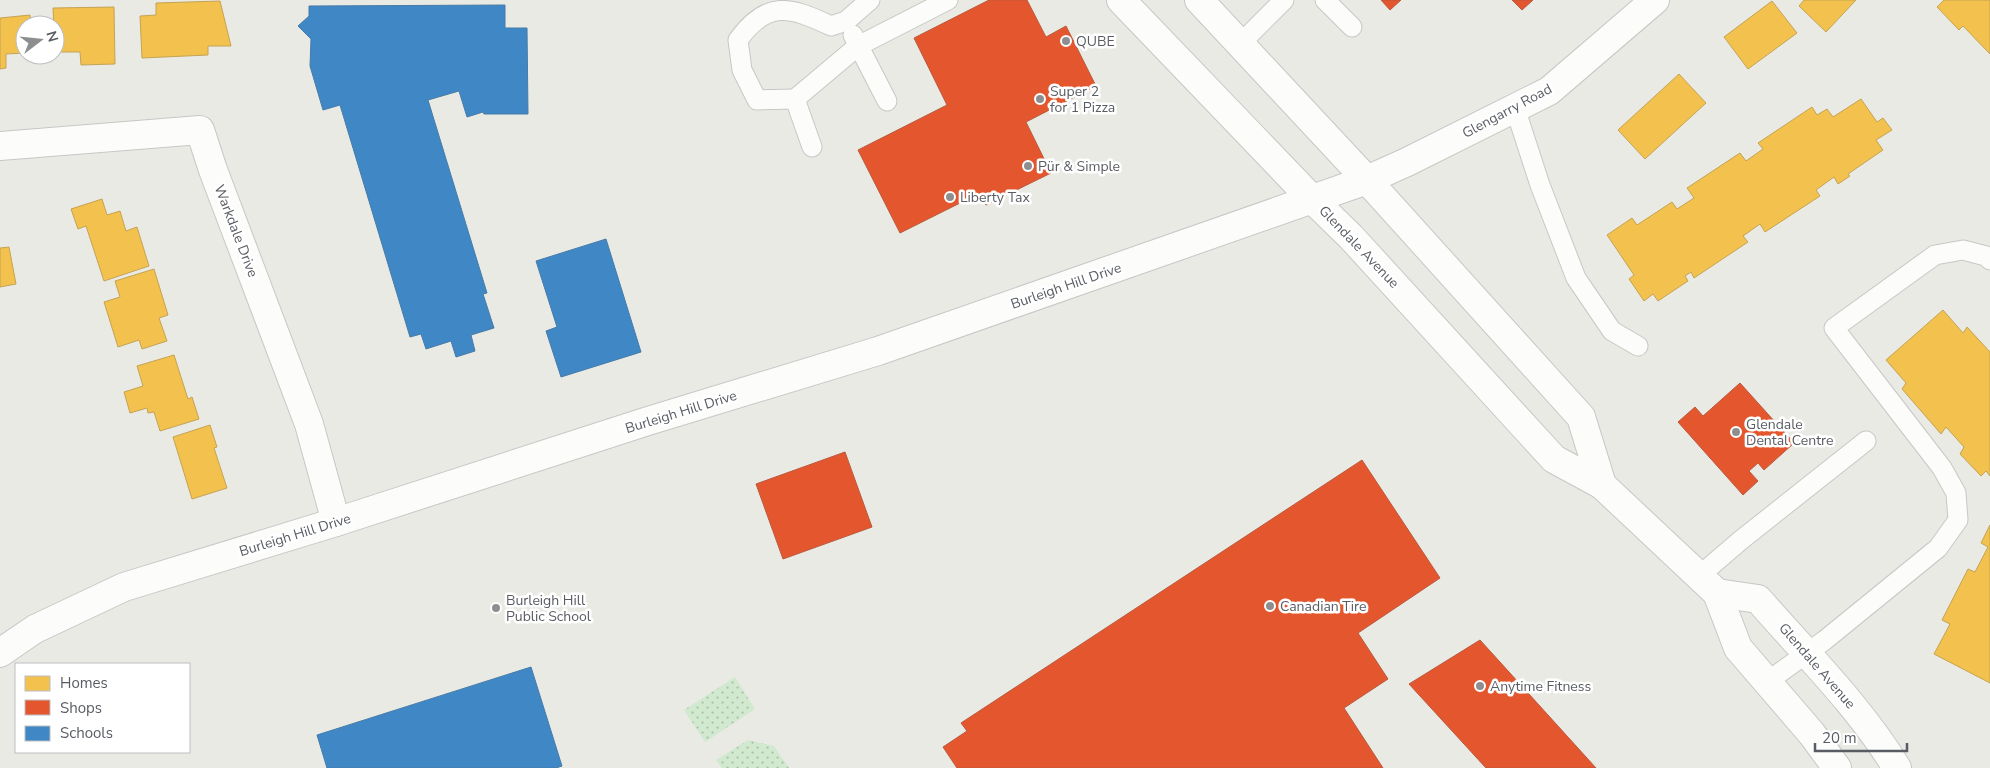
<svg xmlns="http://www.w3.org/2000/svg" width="1990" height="768" viewBox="0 0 1990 768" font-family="'Nunito Sans',sans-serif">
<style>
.park{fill:url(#park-dots)}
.homes{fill:#f2c14e;stroke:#c4a354}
.shops{fill:#e4572e;stroke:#ba593e}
.schools{fill:#3f88c5;stroke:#477ba8}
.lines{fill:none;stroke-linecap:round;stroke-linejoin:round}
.service-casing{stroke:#c7c8c6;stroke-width:21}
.minor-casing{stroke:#c7c8c6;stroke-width:30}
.secondary-casing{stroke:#c6c7c6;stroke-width:30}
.service{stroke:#fcfcfb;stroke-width:19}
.minor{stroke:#fcfcfb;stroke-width:28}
.secondary{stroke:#fcfcfb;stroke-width:28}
.poi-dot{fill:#8c8e90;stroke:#fff;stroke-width:2}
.labels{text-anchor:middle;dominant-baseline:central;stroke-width:5;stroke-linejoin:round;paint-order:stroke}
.poi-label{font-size:14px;fill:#595d63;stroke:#fff;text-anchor:start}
.street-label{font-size:14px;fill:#595d63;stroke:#fff}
</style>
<defs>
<pattern id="park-dots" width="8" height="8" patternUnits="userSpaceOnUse" patternTransform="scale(1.25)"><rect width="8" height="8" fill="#d0e9cf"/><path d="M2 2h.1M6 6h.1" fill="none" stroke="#acc0ac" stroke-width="1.8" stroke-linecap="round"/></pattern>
</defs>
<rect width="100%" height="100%" fill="#eaeae4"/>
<g class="park">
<path d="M 735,677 L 755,709 L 705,742 L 684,710 Z"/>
<path d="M 748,740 L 774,746 L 789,768 L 722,768 L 716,760 Z"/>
</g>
<g class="homes">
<path d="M 1804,0 L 1856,0 L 1826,32 L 1799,6 Z"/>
<path d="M 1944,0 L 1990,0 L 1990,54 L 1963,26 L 1959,30 L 1937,7 Z"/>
<path d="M 220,1 L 231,46 L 208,46 L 208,55 L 142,58 L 140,16 L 156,15 L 156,3 Z"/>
<path d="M 1772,1 L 1797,33 L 1748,69 L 1724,37 Z"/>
<path d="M 114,7 L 115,64 L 81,65 L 80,52 L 55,52 L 53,8 Z"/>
<path d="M 30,15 L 31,25 L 25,25 L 25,53 L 6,54 L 6,68 L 0,69 L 0,18 Z"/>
<path d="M 1679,74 L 1706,103 L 1645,159 L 1618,130 Z"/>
<path d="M 1861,99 L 1877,122 L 1883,118 L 1892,130 L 1876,140 L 1883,150 L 1848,174 L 1850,176 L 1838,184 L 1834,177 L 1816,190 L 1820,196 L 1765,232 L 1760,224 L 1743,236 L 1748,242 L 1694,278 L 1691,272 L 1685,276 L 1688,281 L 1658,301 L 1653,294 L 1644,301 L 1629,279 L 1634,275 L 1607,235 L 1632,218 L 1637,225 L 1672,202 L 1677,209 L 1694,198 L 1687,188 L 1740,153 L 1746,161 L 1763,149 L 1758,143 L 1812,107 L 1817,115 L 1827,109 L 1833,117 Z"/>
<path d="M 102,199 L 107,215 L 120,211 L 126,231 L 137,227 L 149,266 L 104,281 L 86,226 L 78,229 L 71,209 Z"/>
<path d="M 9,247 L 16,284 L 0,287 L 0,248 Z"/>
<path d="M 154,269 L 168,315 L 159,318 L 167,341 L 142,349 L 139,340 L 118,347 L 104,302 L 120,297 L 115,281 Z"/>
<path d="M 1943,310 L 1963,333 L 1967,327 L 1990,352 L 1990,476 L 1986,471 L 1981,476 L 1960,454 L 1964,447 L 1946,427 L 1941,434 L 1902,389 L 1906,383 L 1886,360 Z"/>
<path d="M 174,355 L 188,399 L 192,397 L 199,419 L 160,431 L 154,412 L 148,413 L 147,408 L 130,413 L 124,392 L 143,386 L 137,366 Z"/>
<path d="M 210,425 L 217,447 L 214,448 L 227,488 L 192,499 L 173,437 Z"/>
<path d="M 1990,525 L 1990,683 L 1934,654 L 1950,624 L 1942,620 L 1968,569 L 1975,572 L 1988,547 L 1981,543 Z"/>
</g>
<g class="shops">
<path d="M 989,0 L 1027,0 L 1046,37 L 1066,26 L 1096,86 L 1026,122 L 1051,173 L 986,205 L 980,193 L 900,233 L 858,150 L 947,105 L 914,38 Z"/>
<path d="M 1381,0 L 1401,0 L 1390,10 Z"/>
<path d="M 1512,0 L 1533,0 L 1522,10 Z"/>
<path d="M 1740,383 L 1794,443 L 1764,470 L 1758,463 L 1749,471 L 1758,481 L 1743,495 L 1678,422 L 1695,407 L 1703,416 Z"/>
<path d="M 845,452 L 872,527 L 783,559 L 756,484 Z"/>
<path d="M 1362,460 L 1440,578 L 1358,633 L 1388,679 L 1344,708 L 1383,768 L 957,768 L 943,747 L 967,731 L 961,723 Z"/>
<path d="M 1480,640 L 1596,768 L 1486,768 L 1409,684 Z"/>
</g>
<g class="schools">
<path d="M 505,5 L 505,28 L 527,28 L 528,114 L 484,114 L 483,112 L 467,117 L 459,91 L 428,100 L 487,293 L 483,294 L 494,328 L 471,335 L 475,351 L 456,357 L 451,341 L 426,349 L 421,334 L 410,337 L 340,105 L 323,110 L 310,66 L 311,39 L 298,26 L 309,16 L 309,6 Z"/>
<path d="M 606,239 L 641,352 L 561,377 L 546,331 L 557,327 L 536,261 Z"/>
<path d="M 531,667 L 562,766 L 556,768 L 327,768 L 317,735 Z"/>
</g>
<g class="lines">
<defs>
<g id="service">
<path d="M 1325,0 L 1352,27"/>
<path d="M 853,35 L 887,101"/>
<path d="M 1240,44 L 1284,0"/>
<path d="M 795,99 L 757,100 L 742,70 L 738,40 C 767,0 789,6 831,26 L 846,21 L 870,0"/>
<path d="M 1515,108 L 1540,185 L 1576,278 L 1612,331 L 1638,346"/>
<path d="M 812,147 L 795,99 L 858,46 L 948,0"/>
<path d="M 1699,576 L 1741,540 L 1866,441"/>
<path d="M 1767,682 L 1825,640 L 1938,548 L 1958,520 L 1956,493 L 1942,468 L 1834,328 L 1935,255 L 1963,250 L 1986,256 L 1990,260"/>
</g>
<g id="minor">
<path d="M 0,146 L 200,130 L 213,170 L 309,424 L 336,522"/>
<path d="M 1367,180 L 1407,162 L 1549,91 L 1655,0"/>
</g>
<g id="secondary">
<path d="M 1121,0 L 1312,199 L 1351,237 L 1554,459 L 1602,485 L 1717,593 L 1738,648 L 1812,734 L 1837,768"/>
<path d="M 1199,0 L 1367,180 L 1581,417 L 1602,485"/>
<path d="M 1717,593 L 1758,599 C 1806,654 1859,706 1897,768"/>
<path d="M 0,653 L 35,629 L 124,587 L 336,522 L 648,421 L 878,351 L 1367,180"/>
</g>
</defs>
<use href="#service" class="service-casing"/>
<use href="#minor" class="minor-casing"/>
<use href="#secondary" class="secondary-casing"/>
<use href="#service" class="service"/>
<use href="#minor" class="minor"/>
<use href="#secondary" class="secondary"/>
</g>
<g class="poi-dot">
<circle cx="1066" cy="41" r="5"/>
<circle cx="1040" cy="99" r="5"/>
<circle cx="1028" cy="166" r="5"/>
<circle cx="950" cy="197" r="5"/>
<circle cx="1736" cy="432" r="5"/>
<circle cx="1270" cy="606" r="5"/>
<circle cx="496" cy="608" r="5"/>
<circle cx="1480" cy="686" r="5"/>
</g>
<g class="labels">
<g class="poi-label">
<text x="1076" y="41">QUBE</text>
<text x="1050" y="91">Super 2<tspan x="1050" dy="16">for 1 Pizza</tspan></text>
<text x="1038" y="166">Pür &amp; Simple</text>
<text x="960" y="197">Liberty Tax</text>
<text x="1746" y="424">Glendale<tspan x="1746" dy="16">Dental Centre</tspan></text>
<text x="506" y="600">Burleigh Hill<tspan x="506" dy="16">Public School</tspan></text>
<text x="1280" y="606">Canadian Tire</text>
<text x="1490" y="686">Anytime Fitness</text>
</g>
<g class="street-label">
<text transform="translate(1507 111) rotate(-28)">Glengarry Road</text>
<text transform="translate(236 231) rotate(69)">Warkdale Drive</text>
<text transform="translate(1359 247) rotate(46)">Glendale Avenue</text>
<text transform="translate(1066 286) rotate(-19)">Burleigh Hill Drive</text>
<text transform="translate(681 412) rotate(-17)">Burleigh Hill Drive</text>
<text transform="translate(295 535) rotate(-17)">Burleigh Hill Drive</text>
<text transform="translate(1817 666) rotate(49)">Glendale Avenue</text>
</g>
</g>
<rect x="15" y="663" width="175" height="90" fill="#ffffff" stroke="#bdbec1"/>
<rect x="25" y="676" width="25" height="15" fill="#f2c14e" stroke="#bdbec1"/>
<text x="60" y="688" font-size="15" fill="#595d63">Homes</text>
<rect x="25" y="700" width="25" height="15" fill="#e4572e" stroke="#bdbec1"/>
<text x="60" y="713" font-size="15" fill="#595d63">Shops</text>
<rect x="25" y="726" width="25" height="15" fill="#3f88c5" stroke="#bdbec1"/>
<text x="60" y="738" font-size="15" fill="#595d63">Schools</text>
<g transform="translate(40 40) rotate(74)"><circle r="24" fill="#ffffff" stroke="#bdbec1"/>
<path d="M0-4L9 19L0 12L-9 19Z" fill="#8c8e90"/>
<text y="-8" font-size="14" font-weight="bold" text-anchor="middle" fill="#595d63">N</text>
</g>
<path d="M1815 743v8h92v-8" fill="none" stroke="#595d63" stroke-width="2.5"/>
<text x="1822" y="743" font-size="15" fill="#595d63" stroke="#ffffff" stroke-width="4" paint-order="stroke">20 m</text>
</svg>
